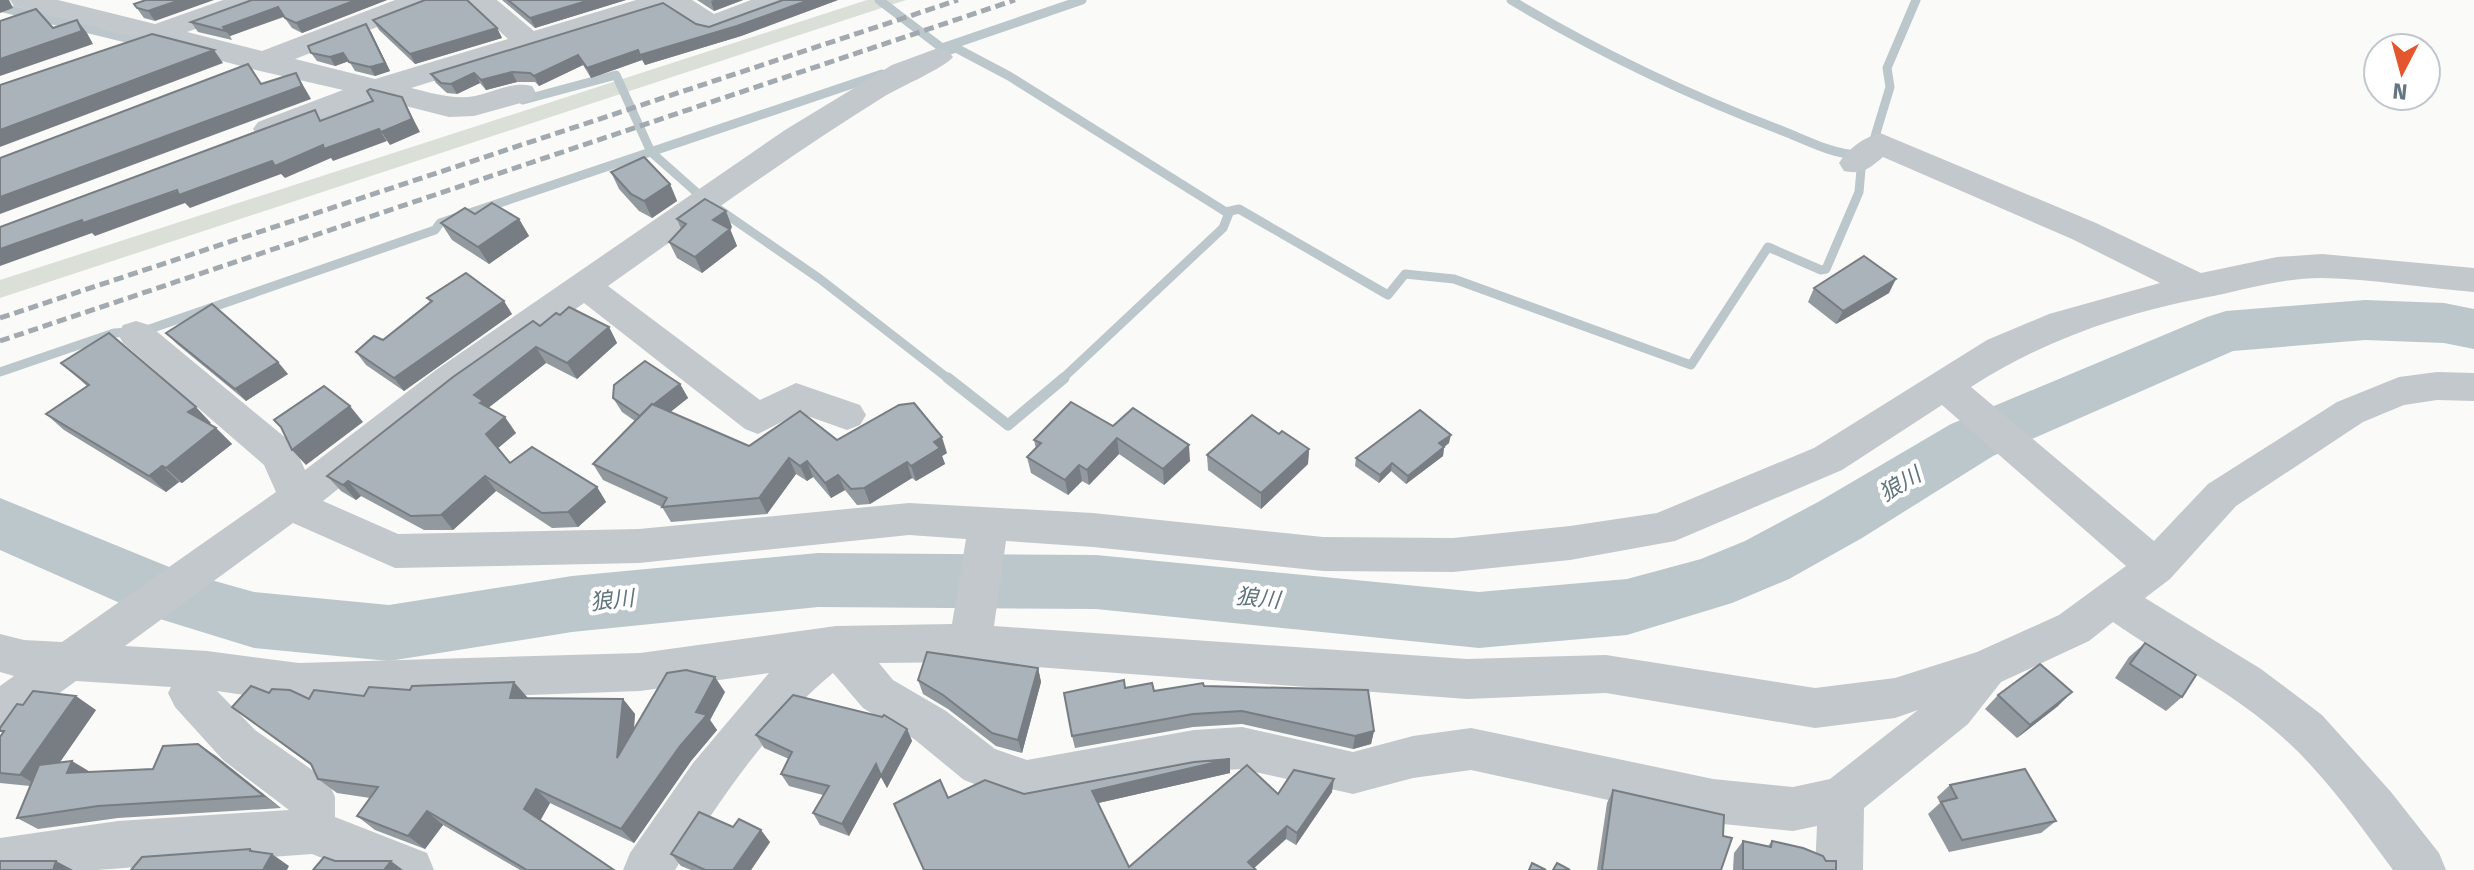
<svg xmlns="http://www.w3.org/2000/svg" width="2474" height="870" viewBox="0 0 2474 870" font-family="'Fira Sans','Noto Sans JP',sans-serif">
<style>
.green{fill:#dadfd7}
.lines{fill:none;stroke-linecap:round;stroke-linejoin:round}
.stream-far1{stroke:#bbc7cb;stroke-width:9}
.stream{stroke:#bbc7cb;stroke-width:11}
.river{fill:#bbc7cb;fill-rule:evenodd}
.minor{fill:#c3c8cc;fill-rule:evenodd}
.rail{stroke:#a2aab0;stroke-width:5;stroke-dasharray:10 5;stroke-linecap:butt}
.wall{fill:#929a9f}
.shaded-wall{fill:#777d82}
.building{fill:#aab3b9;stroke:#777d82;stroke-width:2}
.labels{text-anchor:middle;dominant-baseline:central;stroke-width:8;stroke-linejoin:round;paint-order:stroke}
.water-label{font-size:22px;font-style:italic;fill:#60757c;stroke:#fff}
</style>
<rect width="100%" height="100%" fill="#fafaf8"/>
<path class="green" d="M 867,0 L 906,0 L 0,298 L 0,280 Z"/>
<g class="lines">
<g class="stream-far1">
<path d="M 879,0 L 942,48 L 1082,0"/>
<path d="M 1511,0 C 1598,52 1688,95 1783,131 C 1806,140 1834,155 1859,155"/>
<path d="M 0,7 L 146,43"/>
<path d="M 935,55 L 956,48 L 1009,76 L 1226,212 L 1239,209 L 1388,295 L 1405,274 L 1454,279 L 1691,365 L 1768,247 L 1821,270 L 1826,269 L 1859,192 L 1862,158"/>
<path d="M 523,100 L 616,75 L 651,152 L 704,199"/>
<path d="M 1873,143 L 1890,87 L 1887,68 L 1916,0"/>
<path d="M 717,208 L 820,279 L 950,380"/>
<path d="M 0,372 L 114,333 L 144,331 L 435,230 L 440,223 L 882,74"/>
<path d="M 1061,380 L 1223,228 L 1229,213"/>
</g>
<path class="stream" d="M 948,378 L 1008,425 L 1064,378"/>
<path class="river" d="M 2365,300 L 2444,303 L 2474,309 L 2474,349 L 2444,343 L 2365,340 L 2233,351 L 1993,456 L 1862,538 L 1789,579 L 1732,603 L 1627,635 L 1479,648 L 1096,609 L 818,607 L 572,632 L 389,661 L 254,648 L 147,615 L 0,550 L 0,498 L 179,571 L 254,592 L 389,605 L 572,576 L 818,553 L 1096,555 L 1479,592 L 1627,579 L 1701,559 L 1745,541 L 1818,502 L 1951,424 L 2207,317 L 2226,311 Z"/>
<g class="minor">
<path d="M 10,0 L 58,0 L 155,24 L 223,0 L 264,0 L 260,6 L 187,32 L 262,51 L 395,0 L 435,0 L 431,6 L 295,59 L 375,79 L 508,39 L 466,0 L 497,0 L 534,31 L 636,0 L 692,0 L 714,14 L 751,0 L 791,0 L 787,6 L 711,34 L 701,31 L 667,9 L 411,88 C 432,93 453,100 475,96 C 494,92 512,81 532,86 L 536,93 L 532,100 L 474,116 L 449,117 L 378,99 L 269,139 L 258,136 L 253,129 L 258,122 L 343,90 L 260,71 L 14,6 Z"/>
<path d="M 938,48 L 948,51 L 953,57 C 946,67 900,87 885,96 C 790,155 700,221 608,286 L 760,400 L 796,383 L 860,405 L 866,415 L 860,425 L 847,430 L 799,413 L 758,434 L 745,429 L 584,303 L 462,390 L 323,501 L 398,534 L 639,529 L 909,503 L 1093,513 L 1323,537 L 1453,538 L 1570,526 L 1657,513 L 1814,448 L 1987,340 L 2049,314 L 2160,283 L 2072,239 L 1883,157 C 1870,168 1862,175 1844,171 L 1839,163 C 1848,149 1864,137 1880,133 L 2096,223 L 2201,273 L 2277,257 L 2322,254 L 2474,268 L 2474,292 C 2424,288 2372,279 2322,278 C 2280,278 2242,291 2203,298 C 2120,314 2042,341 1971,387 L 2154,541 L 2208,484 L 2337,402 L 2399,377 L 2437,372 L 2474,373 L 2474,401 L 2437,400 L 2404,405 L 2363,422 L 2236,506 L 2170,579 L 2145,598 L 2261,669 L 2322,715 L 2391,792 L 2439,853 L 2446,870 L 2393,870 C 2356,820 2321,769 2273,729 C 2224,687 2166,659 2113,622 L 2089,641 L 2001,682 L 1968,724 L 1864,808 L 1863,870 L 1815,870 L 1817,826 L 1793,831 L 1713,823 L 1471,770 L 1413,778 L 1353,794 L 1242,769 L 1194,772 L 1027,804 L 964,780 L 914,739 L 863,708 L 833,673 C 768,727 721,799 675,870 L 623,870 L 630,853 L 693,763 L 769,673 L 640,691 L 299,703 L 217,691 L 255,730 L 328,781 L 335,797 L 335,817 L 427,853 L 434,870 L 352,870 L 312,854 L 97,870 L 0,870 L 0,838 L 118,821 L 289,810 L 223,760 L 175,707 L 168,693 L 171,687 L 76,681 L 16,725 L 0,731 L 0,686 L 14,676 L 0,672 L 0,634 L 24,640 L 62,642 L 276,492 L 264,465 L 123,343 L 118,334 L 123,325 L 136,321 L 149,325 L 293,444 L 305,470 L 436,370 L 785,130 L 892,65 ZM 1942,405 L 2126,566 L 2059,615 L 1977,652 L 1895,678 L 1815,688 L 1606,655 L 1467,659 L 994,626 L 1006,541 L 1093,547 L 1323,571 L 1453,572 L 1570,560 L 1675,541 L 1842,470 ZM 293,523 L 395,568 L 639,563 L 909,535 L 966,539 L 952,624 L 836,626 L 640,653 L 299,663 L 207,651 L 125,646 ZM 970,662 L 1467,699 L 1606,693 L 1815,728 L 1895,718 L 1918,710 L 1830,779 L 1793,787 L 1713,779 L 1471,728 L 1413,736 L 1353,752 L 1242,727 L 1194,730 L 1027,760 L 995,749 L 946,711 L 893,680 L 879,663 Z"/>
</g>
<g class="rail">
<path d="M 0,318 L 958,0"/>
<path d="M 0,341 L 1015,0"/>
</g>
</g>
<g class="wall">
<path d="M 146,0 L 155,21 L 144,18 L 134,4 Z"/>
<path d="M 252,0 L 387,0 L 302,33 L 292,28 L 284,17 L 230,36 L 232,40 L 198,32 L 191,22 Z"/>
<path d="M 502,0 L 626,0 L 535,28 Z"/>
<path d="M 697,0 L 743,0 L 714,11 Z"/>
<path d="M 783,0 L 838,0 L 741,36 L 645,65 L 642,60 L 591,78 L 583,65 L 539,86 L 535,82 L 517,82 L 486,90 L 480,83 L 457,94 L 447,93 L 436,83 L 431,74 L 696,24 L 709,27 Z"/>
<path d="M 373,20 L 497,28 L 502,38 L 415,64 L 379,30 Z"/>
<path d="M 371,32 L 390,71 L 375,76 L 355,71 L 349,61 L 335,66 L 317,61 L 311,53 Z"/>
<path d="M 611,172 L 670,184 L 677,201 L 652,218 L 639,211 L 619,189 Z"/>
<path d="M 475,214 L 519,219 L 529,236 L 489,264 L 452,240 L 441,223 Z"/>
<path d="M 677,219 L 732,227 L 730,229 L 737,246 L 702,273 L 677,258 L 669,242 L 681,229 Z"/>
<path d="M 1814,288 L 1889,293 L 1836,324 L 1808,302 Z"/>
<path d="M 427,298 L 512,314 L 404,391 L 366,365 L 356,352 L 383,340 L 430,302 Z"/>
<path d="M 560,315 L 609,327 L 617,343 L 577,379 L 546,363 L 488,408 L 516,433 L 498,448 L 510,463 L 597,487 L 606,502 L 578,527 L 552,528 L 496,491 L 453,530 L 424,530 L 361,496 L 356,500 L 341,491 L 327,476 L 540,326 Z"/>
<path d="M 166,333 L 288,374 L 246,401 L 177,344 Z"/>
<path d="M 61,363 L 211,423 L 209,424 L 216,428 L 232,444 L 182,483 L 179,482 L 166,492 L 64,430 L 46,414 L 87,386 Z"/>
<path d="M 680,384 L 688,398 L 670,412 L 749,446 L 837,440 L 947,453 L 942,456 L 945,464 L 916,481 L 912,478 L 870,504 L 857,505 L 845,490 L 831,498 L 813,477 L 807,481 L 796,474 L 767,514 L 671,522 L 662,507 L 603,480 L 593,464 L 635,421 L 622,412 L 613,398 Z"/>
<path d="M 1113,426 L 1190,461 L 1164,485 L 1119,454 L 1089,485 L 1082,481 L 1068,495 L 1031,473 L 1027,457 L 1036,449 L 1034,440 Z"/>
<path d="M 1279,434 L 1309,449 L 1308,464 L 1261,509 L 1208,470 L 1207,455 Z"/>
<path d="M 1449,443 L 1444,447 L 1443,456 L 1406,484 L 1391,471 L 1379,483 L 1355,466 L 1356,458 Z"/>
<path d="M 2145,643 L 2182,697 L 2166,711 L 2115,678 L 2129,657 Z"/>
<path d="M 1038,668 L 1041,682 L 1022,753 L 996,746 L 948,709 L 923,694 L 918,680 Z"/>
<path d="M 1204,686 L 1374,731 L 1371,744 L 1353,749 L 1242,724 L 1193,727 L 1075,748 L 1072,736 L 1125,688 L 1154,691 Z"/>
<path d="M 725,692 L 710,720 L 717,730 L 691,761 L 634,843 L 550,803 L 540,820 L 614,870 L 520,870 L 443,825 L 425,849 L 375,830 L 357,816 L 370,798 L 337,793 L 318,779 L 312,766 L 232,707 L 269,693 L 309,699 L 364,696 L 623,699 L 635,714 L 634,729 Z"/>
<path d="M 1998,695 L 2058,706 L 2017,738 L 1985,709 Z"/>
<path d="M 96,710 L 60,762 L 91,772 L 153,769 L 198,744 L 281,808 L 118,818 L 38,829 L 17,818 L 30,786 L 0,783 L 0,737 L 3,733 L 0,731 L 0,728 Z"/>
<path d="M 907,729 L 912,741 L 887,788 L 881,777 L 849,836 L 820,825 L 813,813 L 823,795 L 789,786 L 781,774 L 789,759 L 764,748 L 756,735 Z"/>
<path d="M 1230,773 L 1098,803 L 1129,867 L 1278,794 L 1332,792 L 1296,845 L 1286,839 L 1254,868 L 924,870 L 948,798 L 1024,794 Z"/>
<path d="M 1950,785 L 2056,821 L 2041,833 L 1949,852 L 1928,814 L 1940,803 L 1937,797 Z"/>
<path d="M 1613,790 L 1721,870 L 1597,870 L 1607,803 Z"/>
<path d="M 733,827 L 770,842 L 751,870 L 691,870 L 681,866 L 671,854 Z"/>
<path d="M 1743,841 L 1768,846 L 1772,841 L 1826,861 L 1836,870 L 1733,870 L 1734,853 Z"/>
</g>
<g class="shaded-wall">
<path d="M 0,0 L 9,0 L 13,8 L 0,13 Z"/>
<path d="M 180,0 L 214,0 L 155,21 L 148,11 Z"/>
<path d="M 356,0 L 387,0 L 302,33 L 296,23 Z"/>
<path d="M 590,0 L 626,0 L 535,28 L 530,18 Z"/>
<path d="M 714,0 L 743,0 L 714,11 L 711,1 Z"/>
<path d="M 809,0 L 838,0 L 741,36 L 645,65 L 640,55 Z"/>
<path d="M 278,7 L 285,16 L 230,36 L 223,27 Z"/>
<path d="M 77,20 L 87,33 L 93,44 L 0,76 L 0,59 Z"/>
<path d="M 366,24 L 371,32 L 390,71 L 375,76 L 370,67 Z"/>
<path d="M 497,28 L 502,38 L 415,64 L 410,54 Z"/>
<path d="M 214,50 L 223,63 L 0,147 L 0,130 Z"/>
<path d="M 638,50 L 642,60 L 591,78 L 587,68 Z"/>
<path d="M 343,53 L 349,61 L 335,66 L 330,57 Z"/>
<path d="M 578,55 L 583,65 L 539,86 L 534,76 Z"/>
<path d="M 512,72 L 517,82 L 486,90 L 481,80 Z"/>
<path d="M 296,73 L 311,99 L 0,214 L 0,197 Z"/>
<path d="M 474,73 L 480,83 L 457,94 L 451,84 Z"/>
<path d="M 402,97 L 420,132 L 390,145 L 381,132 Z"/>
<path d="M 379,129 L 387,141 L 333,161 L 331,158 L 285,178 L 281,174 L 190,208 L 185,203 L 95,236 L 92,233 L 0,266 L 0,249 L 82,220 Z"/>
<path d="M 670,184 L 677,201 L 652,218 L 644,201 Z"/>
<path d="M 726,211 L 732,227 L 720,237 L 713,220 Z"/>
<path d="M 519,219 L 529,236 L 489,264 L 478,247 Z"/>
<path d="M 730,229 L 737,246 L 702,273 L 695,257 Z"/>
<path d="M 1896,279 L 1889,293 L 1836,324 L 1843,311 Z"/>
<path d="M 504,301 L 512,314 L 404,391 L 394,378 Z"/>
<path d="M 609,327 L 617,343 L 577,379 L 567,363 Z"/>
<path d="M 536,347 L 546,363 L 488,408 L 491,418 L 474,395 Z"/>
<path d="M 278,362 L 288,374 L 246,401 L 235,389 Z"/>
<path d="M 680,384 L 688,398 L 648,430 L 640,416 Z"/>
<path d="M 350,406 L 363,422 L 306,465 L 292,450 Z"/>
<path d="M 196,407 L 211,423 L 203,428 L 188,412 Z"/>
<path d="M 505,417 L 516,433 L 497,449 L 486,434 Z"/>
<path d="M 216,428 L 232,444 L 182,483 L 166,468 Z"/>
<path d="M 1451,435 L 1449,443 L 1438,452 L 1439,443 Z"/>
<path d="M 942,437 L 947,453 L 942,456 L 945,464 L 916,481 L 911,466 L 934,442 Z"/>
<path d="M 1117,438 L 1119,454 L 1089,485 L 1087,470 Z"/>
<path d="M 1189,445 L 1190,461 L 1164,485 L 1163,469 Z"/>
<path d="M 1444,447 L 1443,456 L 1406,484 L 1408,476 Z"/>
<path d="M 1309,449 L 1308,464 L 1261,509 L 1261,493 Z"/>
<path d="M 789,458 L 796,474 L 767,514 L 759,498 Z"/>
<path d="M 807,461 L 813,477 L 807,481 L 800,466 Z"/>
<path d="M 907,462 L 912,478 L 870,504 L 864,488 Z"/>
<path d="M 1392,463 L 1391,471 L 1379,483 L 1380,475 Z"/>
<path d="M 1079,465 L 1082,481 L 1068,495 L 1065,480 Z"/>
<path d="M 162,466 L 179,482 L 166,492 L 149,476 Z"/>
<path d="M 838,475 L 845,490 L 831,498 L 825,483 Z"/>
<path d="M 485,476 L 496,491 L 453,530 L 441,515 Z"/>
<path d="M 348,481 L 361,496 L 356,500 L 343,485 Z"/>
<path d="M 597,487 L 606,502 L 578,527 L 568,512 Z"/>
<path d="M 1038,668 L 1041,682 L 1022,753 L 1018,740 Z"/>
<path d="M 715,677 L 725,692 L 710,720 L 717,730 L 691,761 L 634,843 L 621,829 L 696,712 Z"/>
<path d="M 514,682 L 528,698 L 510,698 Z"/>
<path d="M 2072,692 L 2058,706 L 2017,738 L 2030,725 Z"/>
<path d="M 76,696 L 96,710 L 42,788 L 20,775 Z"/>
<path d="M 623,699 L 635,714 L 630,772 L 617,758 Z"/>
<path d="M 907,729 L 912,741 L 887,788 L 881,777 L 849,836 L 842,824 L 876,764 Z"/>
<path d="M 1374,731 L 1371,744 L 1353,749 L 1355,736 Z"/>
<path d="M 198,744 L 216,756 L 281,808 L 264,796 Z"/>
<path d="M 1230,759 L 1230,773 L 1094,804 L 1092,791 Z"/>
<path d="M 72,761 L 92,773 L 67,773 Z"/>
<path d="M 1334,779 L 1332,792 L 1296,845 L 1297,833 Z"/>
<path d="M 536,789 L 550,803 L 539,823 L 524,809 Z"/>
<path d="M 427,811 L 443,825 L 425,849 L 408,836 Z"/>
<path d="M 1287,826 L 1286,839 L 1252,870 L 1248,862 Z"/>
<path d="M 761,830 L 770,842 L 751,870 L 733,870 Z"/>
<path d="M 250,849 L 268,860 L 272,854 L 289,866 L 287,870 L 263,870 L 250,851 Z"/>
<path d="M 56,861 L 73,870 L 53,870 Z"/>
<path d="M 391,861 L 403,870 L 384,870 Z"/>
</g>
<g class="building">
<path d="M 146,0 L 180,0 L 148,11 L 137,8 L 134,4 Z"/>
<path d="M 252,0 L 356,0 L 296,23 L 285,18 L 278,7 L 223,27 L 226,31 L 191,22 Z"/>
<path d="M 425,0 L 467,0 L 497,28 L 410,54 L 373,20 Z"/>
<path d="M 508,0 L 590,0 L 530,18 Z"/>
<path d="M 783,0 L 809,0 L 737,26 L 640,55 L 638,50 L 587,68 L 578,55 L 534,76 L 530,73 L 512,72 L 481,80 L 474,73 L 451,84 L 441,83 L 431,74 L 663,3 L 696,24 L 709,27 Z"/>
<path d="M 36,9 L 53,28 L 77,20 L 82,31 L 0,59 L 0,21 Z"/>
<path d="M 366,24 L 385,63 L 370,67 L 349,62 L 343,53 L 330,57 L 311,53 L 308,46 Z"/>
<path d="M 152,34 L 214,50 L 0,130 L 0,85 Z"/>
<path d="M 248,64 L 261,84 L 296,73 L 302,86 L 0,197 L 0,158 Z"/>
<path d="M 370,89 L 402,97 L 412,119 L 381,132 L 379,129 L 324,149 L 323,145 L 275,166 L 272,161 L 179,195 L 177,190 L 83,223 L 82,220 L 0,249 L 0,227 L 315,110 L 320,121 L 373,101 L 367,91 Z"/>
<path d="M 644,157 L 670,184 L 644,201 L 631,194 L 611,172 Z"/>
<path d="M 705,199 L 726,211 L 713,220 L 730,229 L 695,257 L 669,242 L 686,224 L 677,219 Z"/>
<path d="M 492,203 L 519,219 L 478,247 L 441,223 L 465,208 L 475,214 Z"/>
<path d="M 1864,256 L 1896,279 L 1843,311 L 1814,288 Z"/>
<path d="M 466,273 L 504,301 L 394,378 L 356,352 L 374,336 L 383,340 L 432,301 L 427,298 Z"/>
<path d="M 212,304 L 278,362 L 235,389 L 166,333 Z"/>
<path d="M 569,307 L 609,327 L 567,363 L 536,347 L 474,395 L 483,401 L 480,403 L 505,417 L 486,434 L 510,463 L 532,447 L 597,487 L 568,512 L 542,513 L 485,476 L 441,515 L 411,516 L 348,481 L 343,485 L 327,476 L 453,377 L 533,321 L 540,326 L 556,313 L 560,315 Z"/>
<path d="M 109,333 L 196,407 L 188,412 L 216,428 L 166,468 L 162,466 L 149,476 L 46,414 L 89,385 L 61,363 Z"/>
<path d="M 645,361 L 680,384 L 653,405 L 652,404 L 640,416 L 613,398 L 614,385 Z"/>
<path d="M 324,386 L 350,406 L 292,450 L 281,427 L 274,420 Z"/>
<path d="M 1071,402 L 1113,426 L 1133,408 L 1189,445 L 1163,469 L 1117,438 L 1087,470 L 1079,465 L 1065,480 L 1027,457 L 1041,443 L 1034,440 Z"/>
<path d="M 914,403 L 942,437 L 934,442 L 940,448 L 911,466 L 907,462 L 864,488 L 851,489 L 838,475 L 825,483 L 807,461 L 800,466 L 789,458 L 759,498 L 662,507 L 667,498 L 593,464 L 652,404 L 749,446 L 800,411 L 837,440 L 899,405 Z"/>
<path d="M 1420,410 L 1451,435 L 1439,443 L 1444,447 L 1408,476 L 1392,463 L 1380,475 L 1356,458 Z"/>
<path d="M 1252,415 L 1279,434 L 1282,431 L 1309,449 L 1261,493 L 1207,455 Z"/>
<path d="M 2145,643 L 2196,675 L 2182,697 L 2130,664 Z"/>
<path d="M 927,652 L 1038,668 L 1018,740 L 992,733 L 943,695 L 918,680 Z"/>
<path d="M 2040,664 L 2072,692 L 2030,725 L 1998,695 Z"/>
<path d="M 686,670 L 715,677 L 696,712 L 707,715 L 680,746 L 621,829 L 536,789 L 524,809 L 614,870 L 527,870 L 427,811 L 408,836 L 357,816 L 378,787 L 318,779 L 311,764 L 232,707 L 251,686 L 269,693 L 272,689 L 290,690 L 309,699 L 314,690 L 364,696 L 369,687 L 410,690 L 412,686 L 514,682 L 510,698 L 623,699 L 617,758 L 667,673 Z"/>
<path d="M 1124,680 L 1125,688 L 1152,683 L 1154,691 L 1203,683 L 1204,686 L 1368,690 L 1374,731 L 1355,736 L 1242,711 L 1193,714 L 1072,736 L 1064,693 Z"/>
<path d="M 33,691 L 76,696 L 20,775 L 0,773 L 0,737 L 4,731 L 0,731 L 0,728 L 17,704 L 23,705 Z"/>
<path d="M 793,695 L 882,717 L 884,715 L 907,729 L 881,776 L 876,764 L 842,824 L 813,813 L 829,786 L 781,774 L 792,752 L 756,735 Z"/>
<path d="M 198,744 L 264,796 L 98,806 L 17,818 L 39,765 L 72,761 L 67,773 L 153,769 L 163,746 Z"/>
<path d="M 1230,759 L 1092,791 L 1129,867 L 1247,765 L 1278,794 L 1294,770 L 1334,779 L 1297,833 L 1287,826 L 1248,862 L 1256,870 L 924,870 L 894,804 L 940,780 L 948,798 L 985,780 L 1024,794 L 1194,762 Z"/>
<path d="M 2025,769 L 2056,821 L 1962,840 L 1941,802 L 1957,798 L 1950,785 Z"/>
<path d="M 1613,790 L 1724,815 L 1723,836 L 1732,838 L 1721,870 L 1602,870 Z"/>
<path d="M 699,812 L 733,827 L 739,819 L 761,830 L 733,870 L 705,870 L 671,854 Z"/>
<path d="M 1743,841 L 1771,847 L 1772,841 L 1803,848 L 1823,856 L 1826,861 L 1836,861 L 1836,870 L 1743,870 Z"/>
<path d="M 250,849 L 250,851 L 272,854 L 263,870 L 131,870 L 142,857 Z"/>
<path d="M 324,857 L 335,861 L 391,861 L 384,870 L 313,870 Z"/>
<path d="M 0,861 L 56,861 L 53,870 L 0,870 Z"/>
<path d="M 1532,863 L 1546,870 L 1529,870 Z"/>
<path d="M 1557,863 L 1570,870 L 1553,870 Z"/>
</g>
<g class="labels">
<g class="water-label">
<text transform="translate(1900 484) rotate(-31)">狼川</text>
<text transform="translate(1258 598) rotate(6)">狼川</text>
<text transform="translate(612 600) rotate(-6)">狼川</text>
</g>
</g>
<g transform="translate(2402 72) rotate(186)"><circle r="38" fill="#ffffff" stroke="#c1c8cd" stroke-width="2"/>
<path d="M0-6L14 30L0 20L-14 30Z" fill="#e4572e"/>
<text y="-12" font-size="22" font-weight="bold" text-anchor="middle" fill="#657683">N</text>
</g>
</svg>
